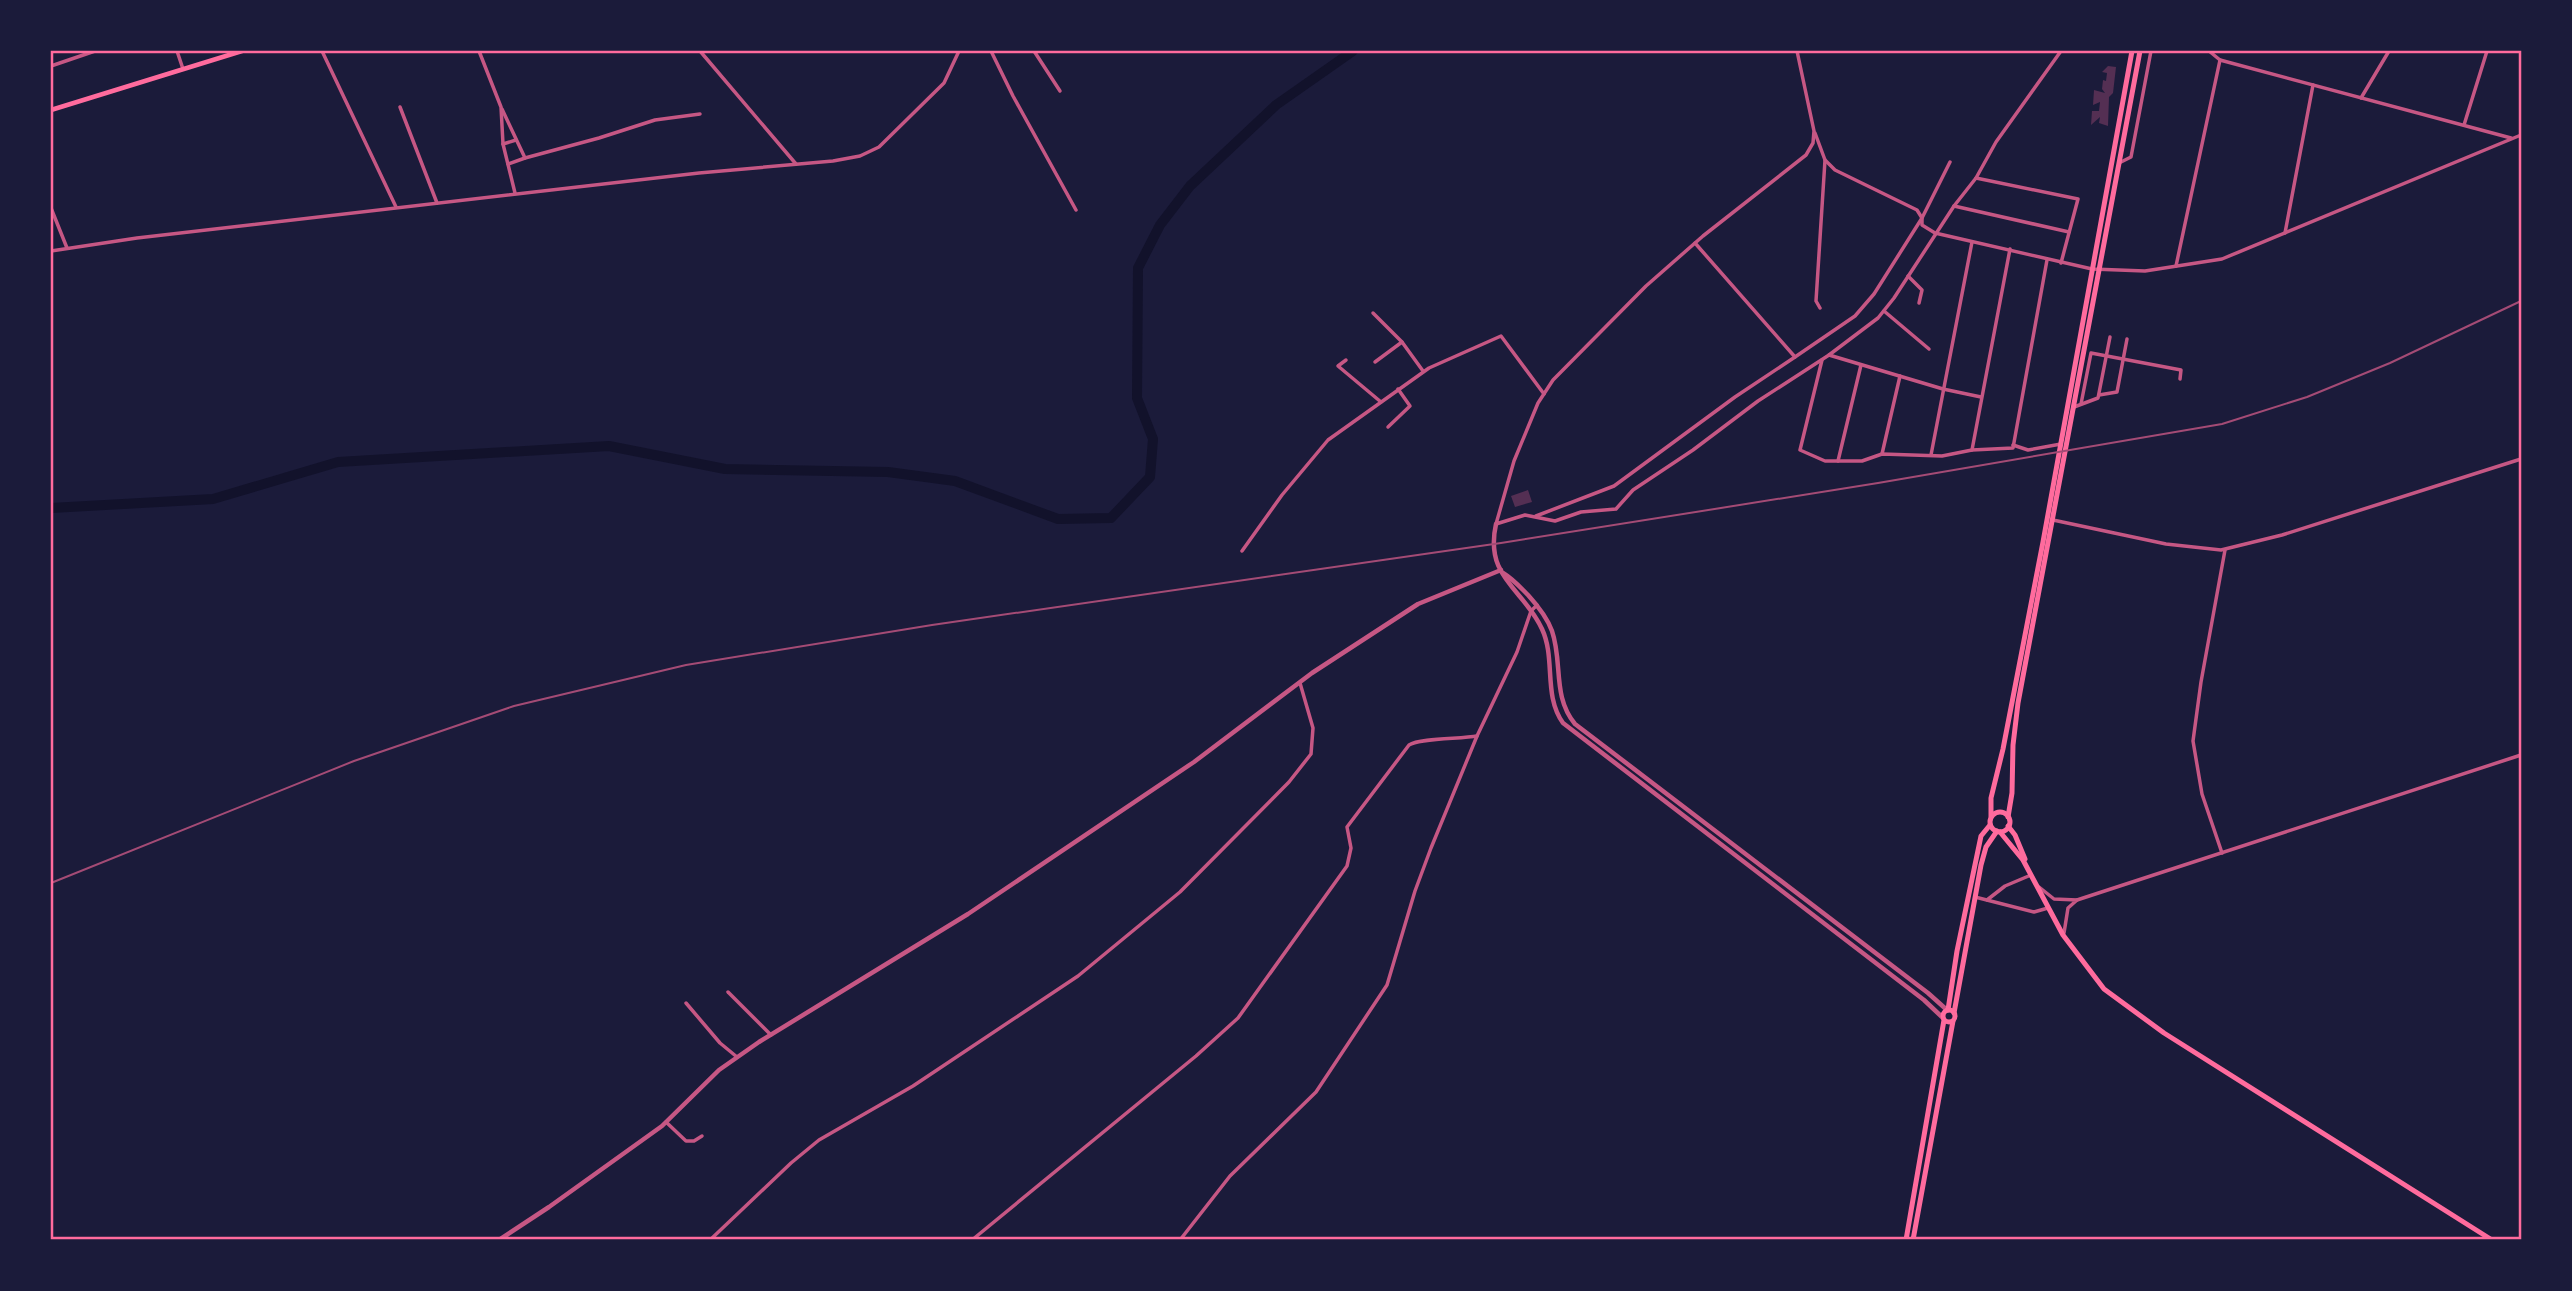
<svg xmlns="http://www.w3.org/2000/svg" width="2572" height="1291" viewBox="0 0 2572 1291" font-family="Jost,sans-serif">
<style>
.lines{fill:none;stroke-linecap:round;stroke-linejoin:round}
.river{stroke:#12122b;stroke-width:10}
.building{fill:#542f53}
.minor{stroke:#c65784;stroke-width:3.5}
.tertiary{stroke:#c65784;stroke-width:4.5}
.secondary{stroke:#ff6b9d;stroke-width:4.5}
.primary{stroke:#ff6b9d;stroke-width:5}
.rail{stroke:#a44b75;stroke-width:2}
.neatline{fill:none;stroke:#ff6b9d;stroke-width:2.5}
</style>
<rect width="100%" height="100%" fill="#1b1b3a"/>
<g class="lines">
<path class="river" d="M 51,508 L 213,499 L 338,462 L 609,446 L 725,469 L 888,472 L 955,481 L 1058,519 L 1111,518 L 1150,477 L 1153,439 L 1137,398 L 1138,268 L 1160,225 L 1190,186 L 1276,105 L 1353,51"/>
</g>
<g class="building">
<path d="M 2108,66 L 2116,67 L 2113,93 L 2109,97 L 2108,126 L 2099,123 L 2100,117 L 2091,125 L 2092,111 L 2099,111 L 2100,102 L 2093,105 L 2094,90 L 2105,93 L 2102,89 L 2103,80 L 2106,81 L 2107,73 L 2102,72 Z"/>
<path d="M 1528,490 L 1532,502 L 1515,507 L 1511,496 Z"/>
</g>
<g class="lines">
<g class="minor">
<path d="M 177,51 L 183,69"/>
<path d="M 322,51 L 396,207"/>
<path d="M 479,51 L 501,107 L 503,144 L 515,193"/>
<path d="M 700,51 L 796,164"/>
<path d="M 991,51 L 1013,96 L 1076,210"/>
<path d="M 1034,51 L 1060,91"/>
<path d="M 1797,51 L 1814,131 L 1813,143 L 1806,155 L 1703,236 L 1646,286 L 1553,380 L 1538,403 L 1514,461 L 1496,524 L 1525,515 L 1555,521 L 1581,512 L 1616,509 L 1633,490 L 1693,450 L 1758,401 L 1829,355 L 1878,318 L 1894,298 L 1954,206 L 1976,178 L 2078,199 L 2061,263"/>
<path d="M 2209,51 L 2220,60 L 2511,138"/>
<path d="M 51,66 L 95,51"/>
<path d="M 2361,98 L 2389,51"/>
<path d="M 400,107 L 437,203"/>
<path d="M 502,109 L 525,158 L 508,164"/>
<path d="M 2464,125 L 2487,51"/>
<path d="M 1815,133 L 1825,160 L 1835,170 L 1917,210 L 1922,218 L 1922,225 L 1935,233 L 2092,269 L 2145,271 L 2222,259 L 2521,135"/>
<path d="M 503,144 L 516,140"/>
<path d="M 525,158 L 599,138 L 655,120 L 700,114"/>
<path d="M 2121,162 L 2131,157 L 2151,51"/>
<path d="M 1976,178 L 1996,142 L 2061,51"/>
<path d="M 1954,206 L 2069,232"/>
<path d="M 51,208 L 67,248"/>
<path d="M 2285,233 L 2313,85"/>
<path d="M 1695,243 L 1795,357 L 1855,316 L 1874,294 L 1922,218 L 1950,162"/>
<path d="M 51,251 L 137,238 L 699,173 L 833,161 L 860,156 L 879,147 L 944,83 L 959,51"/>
<path d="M 2176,266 L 2220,60"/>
<path d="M 1908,276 L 1922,290 L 1919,303"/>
<path d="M 1820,308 L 1816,301 L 1825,160"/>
<path d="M 1884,311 L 1929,349"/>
<path d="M 1373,313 L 1402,342 L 1423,371"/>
<path d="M 1829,355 L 1943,389 L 1981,397"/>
<path d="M 1346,360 L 1338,366 L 1381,402"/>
<path d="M 1822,360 L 1800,450 L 1825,461 L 1862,461 L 1882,454 L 1942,456 L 1972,450 L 2013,448 L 2047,260"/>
<path d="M 1375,362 L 1402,342"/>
<path d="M 2099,395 L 2117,392 L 2127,339"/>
<path d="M 2081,404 L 2091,353 L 2181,370 L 2180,379"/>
<path d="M 2074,407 L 2098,398 L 2110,337"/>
<path d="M 1388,427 L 1410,406 L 1398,389"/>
<path d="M 2013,445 L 2028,450 L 2061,444"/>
<path d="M 1972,450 L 2010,249"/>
<path d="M 1882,454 L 1900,376"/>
<path d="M 1931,455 L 1972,242"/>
<path d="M 1838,461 L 1861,365"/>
<path d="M 1536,516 L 1614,486 L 1735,397 L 1795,357"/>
<path d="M 2053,520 L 2166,544 L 2221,550 L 2282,535 L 2521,459"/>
<path d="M 1242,551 L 1282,495 L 1328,440 L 1429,368 L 1501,336 L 1544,394"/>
<path d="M 2222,853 L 2202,794 L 2193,741 L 2201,682 L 2225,550"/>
<path d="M 2039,887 L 2054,899 L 2077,900 L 2068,908 L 2064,933"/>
<path d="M 1975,897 L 2034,912 L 2048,908"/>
<path d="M 1987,900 L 2005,886 L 2031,875"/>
<path d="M 2077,900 L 2521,755"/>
<path d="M 728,992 L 771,1035"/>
<path d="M 686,1003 L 720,1043 L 737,1057"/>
<path d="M 666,1122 L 686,1141 L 694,1141 L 702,1136"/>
<path d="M 710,1240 L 791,1163 L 819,1140 L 913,1086 L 1078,976 L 1180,892 L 1289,782 L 1311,754 L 1313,728 L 1300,683"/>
<path d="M 972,1240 L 1196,1056 L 1238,1018 L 1347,866 L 1351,848 L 1347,827 L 1409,745 C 1420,738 1461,739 1477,736"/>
<path d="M 1180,1240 L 1230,1176 L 1316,1092 L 1387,985 L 1415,891 L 1431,848 L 1477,736 L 1517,652 L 1531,611 L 1537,605"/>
</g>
<g class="tertiary">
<path d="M 1496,524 C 1484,578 1524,589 1542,629 C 1556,659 1543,695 1563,723 L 1924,1000 L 1943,1018"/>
<path d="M 1503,573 C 1513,579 1520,587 1528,595 C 1538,606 1547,617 1552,631 C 1563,663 1552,696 1575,724 L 1928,993 L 1947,1010"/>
<path d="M 499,1240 L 549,1207 L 662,1126 L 719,1070 L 759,1042 L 968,914 L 1194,762 L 1312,673 L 1418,604 L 1501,570"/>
</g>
<path class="secondary" d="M 51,110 L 242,51"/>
<g class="primary">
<circle cx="2000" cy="822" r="10"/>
<path d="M 1991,816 L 1991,798 L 2003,749 L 2043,542 L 2132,51"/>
<path d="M 2008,817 L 2012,793 L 2013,745 L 2018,703 L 2140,51"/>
<path d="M 2008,826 L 2015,835 L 2025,859"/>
<path d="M 2000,832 L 2023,860 L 2063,935 L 2104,989 L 2164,1033 L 2492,1240"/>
<circle cx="1949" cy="1016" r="6"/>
<path d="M 1948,1010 L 1957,951 L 1981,836 L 1990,825"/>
<path d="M 1954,1013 L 1981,865 L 1986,847 L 1997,831"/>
<path d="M 1906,1240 L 1944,1020"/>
<path d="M 1913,1240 L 1953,1021"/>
</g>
<path class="rail" d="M 51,883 L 354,761 L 514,706 L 686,665 L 932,625 L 1501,543 L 1878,483 L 2222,424 L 2307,397 L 2390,363 L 2521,301"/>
</g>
<rect width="2572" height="1291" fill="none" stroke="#1b1b3a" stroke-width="105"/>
<rect x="52" y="52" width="2468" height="1186" class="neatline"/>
</svg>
